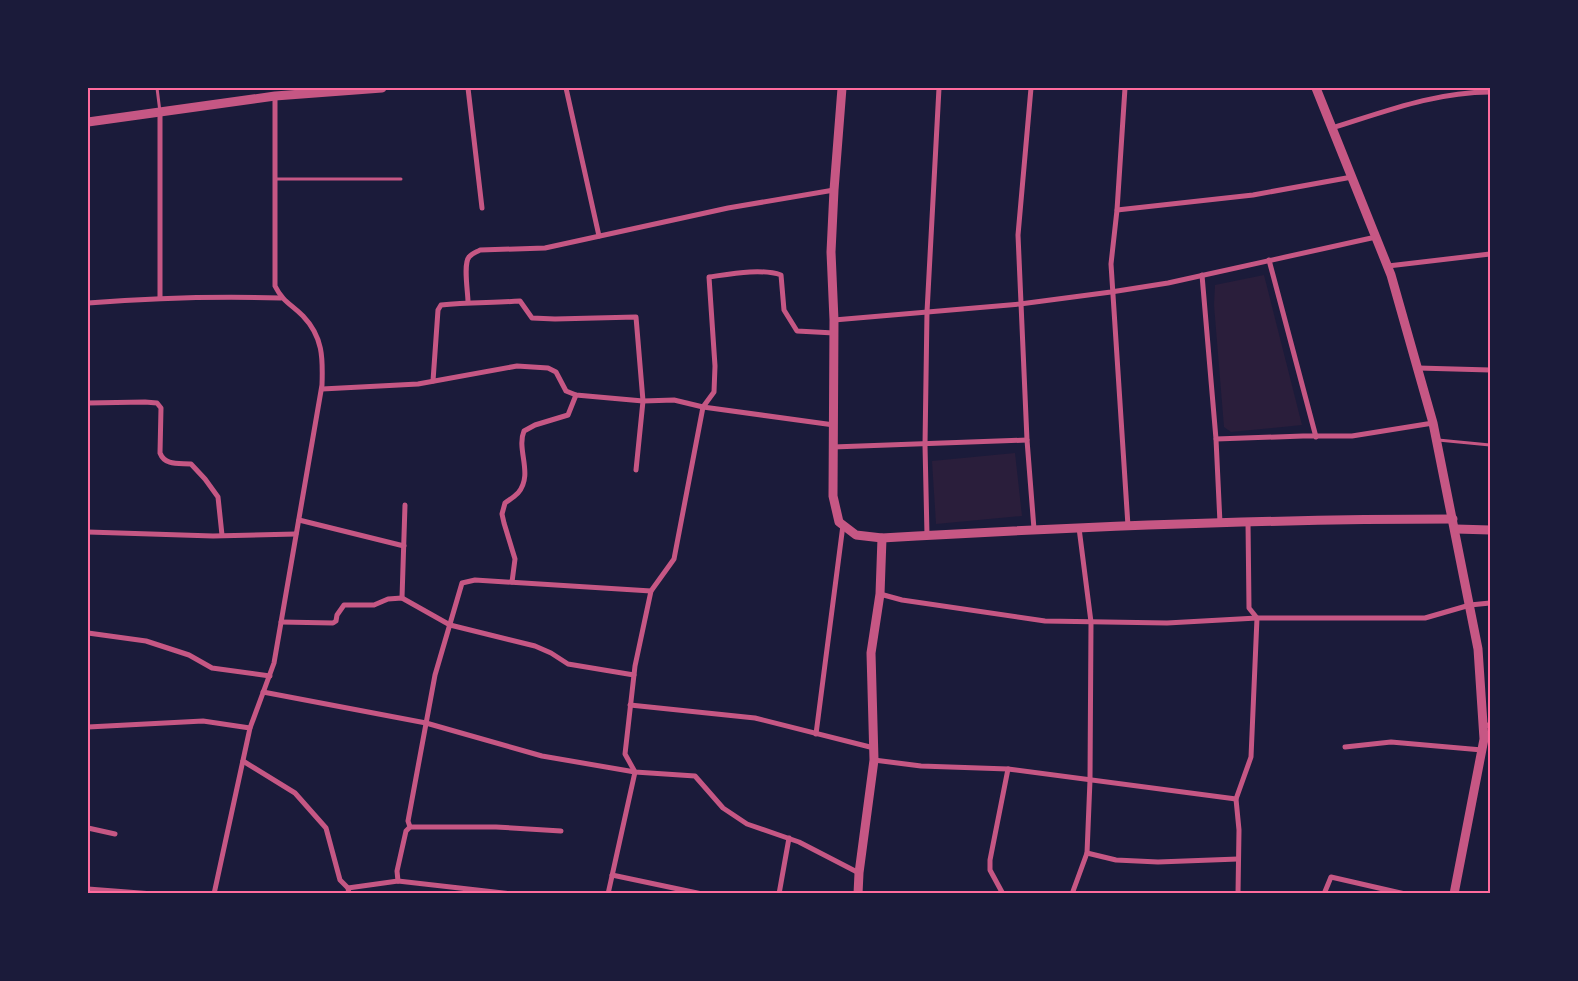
<svg xmlns="http://www.w3.org/2000/svg" width="1578" height="981" viewBox="0 0 1578 981" font-family="'Asap Condensed',sans-serif">
<style>
.green{fill:#2a1e3b}
.lines{fill:none;stroke-linecap:round;stroke-linejoin:round}
.service{stroke:#c65784;stroke-width:3}
.minor{stroke:#c65784;stroke-width:5}
.tertiary{stroke:#c65784;stroke-width:9}
.neatline{fill:none;stroke:#ff6b9d;stroke-width:2}
</style>
<rect width="100%" height="100%" fill="#1b1b3a"/>
<g class="green">
<path d="M 1264,275 L 1302,425 L 1231,432 L 1224,427 L 1214,305 L 1215,285 Z"/>
<path d="M 1015,453 L 1022,516 L 936,524 L 932,461 Z"/>
</g>
<g class="lines">
<g class="service">
<path d="M 157,88 L 160,112"/>
<path d="M 275,179 L 401,179"/>
<path d="M 1438,440 L 1490,445"/>
</g>
<g class="minor">
<path d="M 468,88 L 482,208"/>
<path d="M 566,88 L 599,236"/>
<path d="M 1031,88 L 1018,235 L 1027,440 L 1034,529"/>
<path d="M 1125,88 L 1117,210 L 1111,264 L 1128,526"/>
<path d="M 160,112 L 160,297"/>
<path d="M 1332,128 C 1384,112 1435,92 1490,92"/>
<path d="M 1117,210 L 1253,195 L 1352,177"/>
<path d="M 1269,260 L 1316,437"/>
<path d="M 1388,266 L 1490,254"/>
<path d="M 1202,275 L 1216,439 L 1220,523"/>
<path d="M 468,302 C 468,292 463,264 469,257 C 472,253 477,252 480,250 L 545,248 L 728,208 L 834,190"/>
<path d="M 88,303 C 152,298 216,296 281,298"/>
<path d="M 834,320 L 1020,304 L 1111,292 L 1168,283 L 1376,237"/>
<path d="M 1418,368 L 1490,370"/>
<path d="M 433,381 L 438,310 L 441,305 C 468,302 494,303 520,301 L 532,318 L 555,319 L 636,317 L 643,401 L 636,470"/>
<path d="M 322,389 L 418,384 L 517,366 L 548,368 L 556,372 L 566,391 L 576,395 L 643,401 L 674,400 L 703,407 L 834,425"/>
<path d="M 88,403 L 145,402 L 157,403 L 161,408 L 160,453 C 165,466 179,463 191,464 L 205,479 L 218,497 L 222,535"/>
<path d="M 1216,439 L 1303,436 L 1352,436 L 1433,423"/>
<path d="M 833,447 L 1027,440"/>
<path d="M 299,520 L 404,546"/>
<path d="M 88,532 L 213,536 L 296,534"/>
<path d="M 927,535 L 925,445 L 927,312 L 939,88"/>
<path d="M 512,582 L 515,559 L 504,523 L 502,514 L 505,503 C 509,500 514,497 518,493 C 534,474 516,450 524,431 L 535,425 L 568,415 L 576,395"/>
<path d="M 880,594 L 902,600 L 1045,621 L 1167,623 L 1257,618 L 1425,618 L 1470,605 L 1490,603"/>
<path d="M 402,598 L 405,505"/>
<path d="M 281,622 L 333,623 L 336,621 L 337,615 L 344,605 L 374,605 L 388,599 L 402,598 L 450,625 L 535,646 L 551,653 L 568,664 L 634,675"/>
<path d="M 88,633 L 146,641 L 189,655 L 212,668 L 270,676"/>
<path d="M 263,692 L 426,723 L 542,756 L 635,772 L 695,776 L 723,808 L 747,824 L 799,842 L 859,873"/>
<path d="M 630,705 L 755,718 L 874,748"/>
<path d="M 1483,724 L 1490,726"/>
<path d="M 88,727 L 203,721 L 250,728"/>
<path d="M 816,734 L 843,525"/>
<path d="M 1345,747 L 1391,742 L 1482,750"/>
<path d="M 874,760 L 921,766 L 1008,769 L 1236,799"/>
<path d="M 243,761 L 295,793 L 326,828 L 340,880 L 348,888 L 349,894"/>
<path d="M 410,827 L 496,827 L 561,831"/>
<path d="M 88,828 L 115,834"/>
<path d="M 1087,853 L 1116,860 L 1158,862 L 1238,859"/>
<path d="M 612,875 L 702,894"/>
<path d="M 398,881 L 397,871 L 406,831 L 410,827 L 408,821 L 435,675 L 462,583 L 475,580 L 651,591"/>
<path d="M 348,888 L 398,881 L 512,894"/>
<path d="M 88,889 L 153,894"/>
<path d="M 214,894 L 250,728 L 274,663 L 322,385 C 323,358 323,337 303,316 C 291,304 283,302 275,286 L 275,96"/>
<path d="M 608,894 L 635,772 L 625,754 L 635,666 L 651,591 L 674,559 L 703,407 L 714,392 L 715,366 L 709,277 C 730,274 761,268 781,275 L 784,310 L 797,331 L 834,333"/>
<path d="M 779,894 L 789,838"/>
<path d="M 1003,894 L 990,870 L 990,860 L 1008,769"/>
<path d="M 1072,894 L 1087,853 L 1090,780 L 1091,622 L 1079,528"/>
<path d="M 1238,894 L 1239,830 L 1236,799 L 1251,757 L 1257,618 L 1249,608 L 1248,522"/>
<path d="M 1324,894 L 1331,877 L 1405,894"/>
</g>
<g class="tertiary">
<path d="M 842,88 L 834,190 L 831,252 L 834,320 L 833,496 L 839,522 L 856,535 L 882,538 C 1072,527 1263,519 1453,519"/>
<path d="M 1316,88 L 1391,275 L 1433,423 L 1478,649 L 1484,739 L 1454,894"/>
<path d="M 88,122 L 275,96 L 382,88"/>
<path d="M 1456,529 L 1490,530"/>
<path d="M 858,894 L 859,873 L 874,760 L 871,653 L 880,594 L 882,538"/>
</g>
</g>
<rect width="1578" height="981" fill="none" stroke="#1b1b3a" stroke-width="178"/>
<rect x="89" y="89" width="1400" height="803" class="neatline"/>
</svg>
